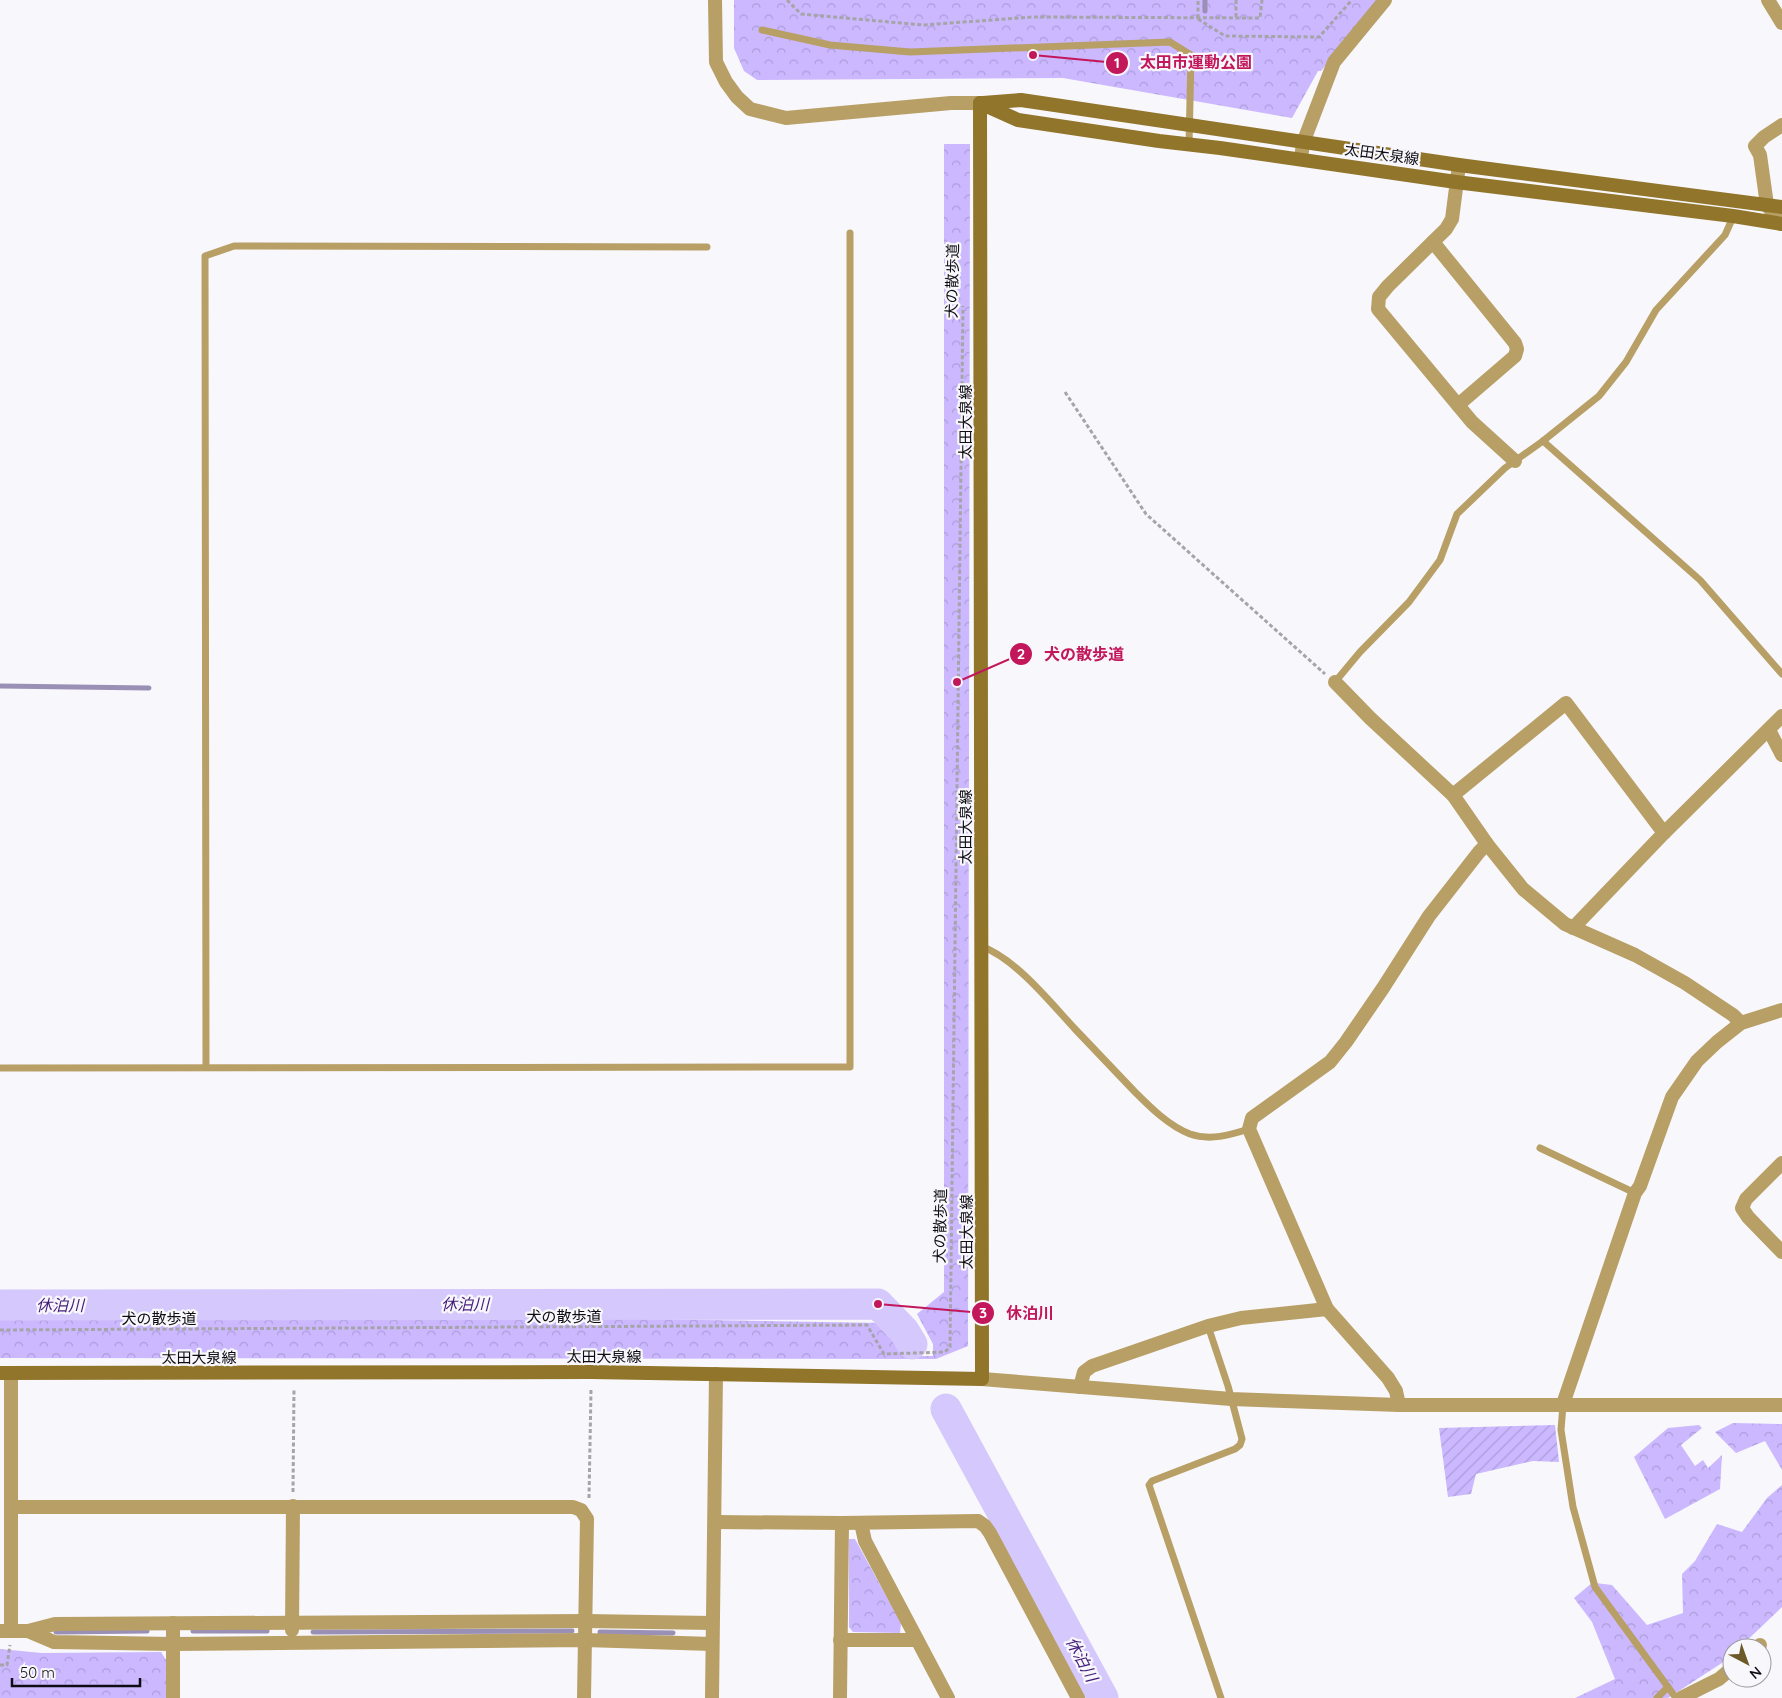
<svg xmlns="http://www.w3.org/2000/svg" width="1782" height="1698" viewBox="0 0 1782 1698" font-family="Quicksand,'Noto Sans JP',sans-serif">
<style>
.forest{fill:url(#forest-crowns)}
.garden{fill:url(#garden-furrows)}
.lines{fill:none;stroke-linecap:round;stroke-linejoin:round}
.stream{stroke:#9a90b6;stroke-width:5}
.river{stroke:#d5c8fc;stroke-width:31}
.path{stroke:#a6a4a9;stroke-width:3;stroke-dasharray:4 2.5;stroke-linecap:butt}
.service{stroke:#b79f65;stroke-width:7}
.minor{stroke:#b79f65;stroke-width:14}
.tertiary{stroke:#b79f65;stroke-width:14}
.secondary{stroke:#90752a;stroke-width:14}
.labels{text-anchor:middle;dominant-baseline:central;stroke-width:4.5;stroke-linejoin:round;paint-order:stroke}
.street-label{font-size:15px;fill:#0f0d14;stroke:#f8f7fb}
.water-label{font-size:16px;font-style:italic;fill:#431b7b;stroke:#f8f7fb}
.leader{fill:none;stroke:#c2185b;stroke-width:2}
.callout-dot{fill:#c2185b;stroke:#f8f7fb;stroke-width:2}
.mark-label{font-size:15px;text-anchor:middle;font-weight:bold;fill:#fff}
.callout-label{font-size:16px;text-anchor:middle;font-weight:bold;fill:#c2185b;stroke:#f8f7fb;stroke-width:4.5;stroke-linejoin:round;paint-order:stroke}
</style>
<defs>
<pattern id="forest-crowns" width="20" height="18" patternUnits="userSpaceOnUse" patternTransform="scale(1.25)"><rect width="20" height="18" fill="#cbb8ff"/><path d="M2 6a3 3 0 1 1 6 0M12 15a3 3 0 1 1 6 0" fill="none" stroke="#ad9dda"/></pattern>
<pattern id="garden-furrows" width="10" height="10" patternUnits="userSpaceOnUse" patternTransform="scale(1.25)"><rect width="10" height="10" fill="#cbb8ff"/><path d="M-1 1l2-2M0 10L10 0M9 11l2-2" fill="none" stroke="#ad9dda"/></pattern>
</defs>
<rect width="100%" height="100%" fill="#f8f7fb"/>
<g class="forest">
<path d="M 734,0 L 1380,0 L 1321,71 L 1318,71 L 1292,118 L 1063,78 L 757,80 L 744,71 L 734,48 Z"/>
<path d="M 944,144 L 970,144 L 968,1346 L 936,1359 L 0,1358 L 0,1315 L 294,1313 L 881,1323 L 895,1336 L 910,1356 L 933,1356 L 933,1344 L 917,1314 L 944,1292 Z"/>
<path d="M 1733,1423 L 1782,1424 L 1782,1470 L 1765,1441 L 1736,1453 L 1715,1432 Z"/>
<path d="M 1699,1425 L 1702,1428 L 1681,1445 L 1695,1466 L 1703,1460 L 1708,1468 L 1722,1455 L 1720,1489 L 1665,1519 L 1634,1457 L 1668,1428 Z"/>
<path d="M 1782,1485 L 1782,1607 L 1739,1648 L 1732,1648 L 1732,1655 L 1728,1659 L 1668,1698 L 1575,1698 L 1615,1679 L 1592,1622 L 1574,1598 L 1593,1582 L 1595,1583 L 1612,1585 L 1647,1625 L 1683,1613 L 1682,1574 L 1695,1561 L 1717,1524 L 1742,1532 L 1767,1498 Z"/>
<path d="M 849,1539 L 855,1539 L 901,1623 L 900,1633 L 853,1632 L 849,1627 Z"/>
<path d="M 0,1649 L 42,1653 L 161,1652 L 166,1660 L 166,1698 L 0,1698 Z"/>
</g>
<path class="garden" d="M 1555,1425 L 1559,1462 L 1533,1461 L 1476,1474 L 1471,1494 L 1448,1497 L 1439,1428 Z"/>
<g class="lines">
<g class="stream">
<path d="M 1205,0 L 1205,11"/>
<path d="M 0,686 L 149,688"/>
<path d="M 193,1631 L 267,1631"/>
<path d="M 56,1632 L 147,1631"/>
<path d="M 313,1632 L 572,1631"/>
<path d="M 600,1632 L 673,1633"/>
</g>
<g class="river">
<path d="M 0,1305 L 878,1304 L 904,1331 L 912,1344"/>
<path d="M 946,1409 L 1103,1698"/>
</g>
<g class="path">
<path d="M 787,0 L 801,14 L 923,25 L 1033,17 L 1260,18 L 1262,0"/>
<path d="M 1236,0 L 1236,18"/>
<path d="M 1198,18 L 1198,0"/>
<path d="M 1198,19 L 1225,36 L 1319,37 L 1352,0"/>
<path d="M 1065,392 L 1146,514 L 1325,674"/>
<path d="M 0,1330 L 867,1325 L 884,1354 L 945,1352 L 950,1347 L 963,306"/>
<path d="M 293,1492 L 294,1388"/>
<path d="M 589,1498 L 591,1390"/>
<path d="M 0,1665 L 7,1665 L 10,1645"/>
</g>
<g class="service">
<path d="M 762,30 L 830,45 L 910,52 L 1170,42 L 1191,55 L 1189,145"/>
<path d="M 1543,441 L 1700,580 L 1782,674"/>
<path d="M 1335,682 L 1360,652 L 1409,602 L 1440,560 L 1457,514 L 1505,468 L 1543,441 L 1599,396 L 1626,362 L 1656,310 L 1725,235 L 1734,215"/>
<path d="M 981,946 C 1016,959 1050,1002 1075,1029 C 1095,1050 1115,1071 1135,1092 C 1150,1107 1169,1126 1190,1134 C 1210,1141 1230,1135 1249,1129"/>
<path d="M 206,1067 L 205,256 L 234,246 L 707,247"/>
<path d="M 0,1068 L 850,1067 L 850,233"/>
<path d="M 1540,1148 L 1635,1193"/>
<path d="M 1208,1326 L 1228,1386 L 1242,1439 L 1240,1445 L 1235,1449 L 1152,1481 L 1149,1485 L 1221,1698"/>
<path d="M 1563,1405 L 1561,1430 L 1573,1507 L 1595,1587 L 1676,1698"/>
<path d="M 1657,1698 L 1668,1687"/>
</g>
<g class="minor">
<path d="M 1768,0 L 1782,23"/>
<path d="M 1301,159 L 1303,143 L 1334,62 L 1385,0"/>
<path d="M 1459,165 L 1452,219 L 1446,229 L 1388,286 L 1379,297 L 1378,309 L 1472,422 L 1515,461"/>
<path d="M 1781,224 L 1767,205 L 1760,155 L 1755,146 L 1764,137 L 1782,125"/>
<path d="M 1433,242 L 1515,343 L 1517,349 L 1515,356 L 1458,405"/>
<path d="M 1335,682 L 1370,718 L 1453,795 L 1487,844 L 1523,889 L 1565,924 L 1635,955 L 1685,983 L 1733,1015 L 1741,1023"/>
<path d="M 1769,730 L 1782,755"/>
<path d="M 1453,795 L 1566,703 L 1664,833"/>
<path d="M 1573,928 L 1664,833 L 1782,716"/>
<path d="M 1782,1163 L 1746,1199 L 1742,1208 L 1748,1217 L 1782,1252"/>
<path d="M 1080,1387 L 1084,1372 L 1092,1366 L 1208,1326 L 1241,1318 L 1327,1309"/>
<path d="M 1563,1404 L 1635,1193 L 1640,1186 L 1672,1097 L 1697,1061 L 1717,1042 L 1741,1023 L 1782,1010"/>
<path d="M 1399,1405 L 1396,1391 L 1388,1378 L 1327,1309 L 1249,1129 L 1252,1118 L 1330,1062 L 1346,1042 L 1383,988 L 1429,916 L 1479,852 L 1487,844"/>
<path d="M 11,1507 L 573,1507 L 581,1510 L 587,1519 L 584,1698"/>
<path d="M 715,1522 L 842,1523 L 978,1521 L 985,1526 L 990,1533 L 1078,1698"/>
<path d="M 861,1523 L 865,1541 L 948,1698"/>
<path d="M 292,1630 L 293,1506"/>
<path d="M 0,1631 L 28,1631 L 55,1624 L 586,1621 L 712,1623"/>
<path d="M 11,1631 L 11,1374"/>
<path d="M 28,1631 L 54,1642 L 173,1644 L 585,1640 L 712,1644"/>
<path d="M 840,1640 L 917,1640"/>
<path d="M 1757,1648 L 1760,1645"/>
<path d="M 173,1698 L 173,1623"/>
<path d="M 840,1698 L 842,1523"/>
<path d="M 1681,1698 L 1719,1679 L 1732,1668"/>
</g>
<g class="tertiary">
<path d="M 715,0 L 716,62 L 726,82 L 737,97 L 750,109 L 786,118 L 951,103 L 980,103"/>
<path d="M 982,1379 L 1231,1399 L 1399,1405 L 1782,1405"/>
<path d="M 712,1698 L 716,1374"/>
</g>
<g class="secondary">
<path d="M 980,103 L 1018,120 L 1159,141 L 1220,148 L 1456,182 L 1733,216 L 1782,224"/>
<path d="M 983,103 L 1021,100 L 1459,165 L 1782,207"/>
<path d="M 0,1373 L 591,1372 L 982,1379 L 980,103"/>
</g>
</g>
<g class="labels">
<g class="street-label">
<text transform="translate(1382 154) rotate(8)">太田大泉線</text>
<text transform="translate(952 281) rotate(-89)">犬の散歩道</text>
<text transform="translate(965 422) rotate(-90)">太田大泉線</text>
<text transform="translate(965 827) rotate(-90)">太田大泉線</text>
<text transform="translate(940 1226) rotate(-89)">犬の散歩道</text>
<text transform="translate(966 1232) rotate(-90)">太田大泉線</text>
<text x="564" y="1316">犬の散歩道</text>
<text x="159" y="1318">犬の散歩道</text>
<text x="604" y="1356">太田大泉線</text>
<text x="199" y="1357">太田大泉線</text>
</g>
<g class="water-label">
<text x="465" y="1304">休泊川</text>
<text x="60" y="1305">休泊川</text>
<text transform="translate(1082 1659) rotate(62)">休泊川</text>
</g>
</g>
<path class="leader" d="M1033 55L1117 63M957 682L1021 654M878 1304L983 1313"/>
<g class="callout-dot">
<circle cx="1033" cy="55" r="5"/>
<circle cx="957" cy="682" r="5"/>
<circle cx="878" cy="1304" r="5"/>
<circle cx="1117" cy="63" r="12"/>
<circle cx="1021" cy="654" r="12"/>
<circle cx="983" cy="1313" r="12"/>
</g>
<g class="mark-label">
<text x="1117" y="68">1</text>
<text x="1021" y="659">2</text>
<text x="983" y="1318">3</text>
</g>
<g class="callout-label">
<text x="1196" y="68">太田市運動公園</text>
<text x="1084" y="660">犬の散歩道</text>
<text x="1030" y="1319">休泊川</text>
</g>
<g transform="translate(1747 1663) rotate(139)"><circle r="24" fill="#f8f7fb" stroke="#9b999f"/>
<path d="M0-4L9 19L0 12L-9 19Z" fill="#6d5a29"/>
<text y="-8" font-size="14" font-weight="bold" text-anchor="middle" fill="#0f0d14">N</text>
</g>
<path d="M12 1678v8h128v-8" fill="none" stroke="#0f0d14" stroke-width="2.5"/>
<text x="20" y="1678" font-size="15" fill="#0f0d14" stroke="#f8f7fb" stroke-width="4" paint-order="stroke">50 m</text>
</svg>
